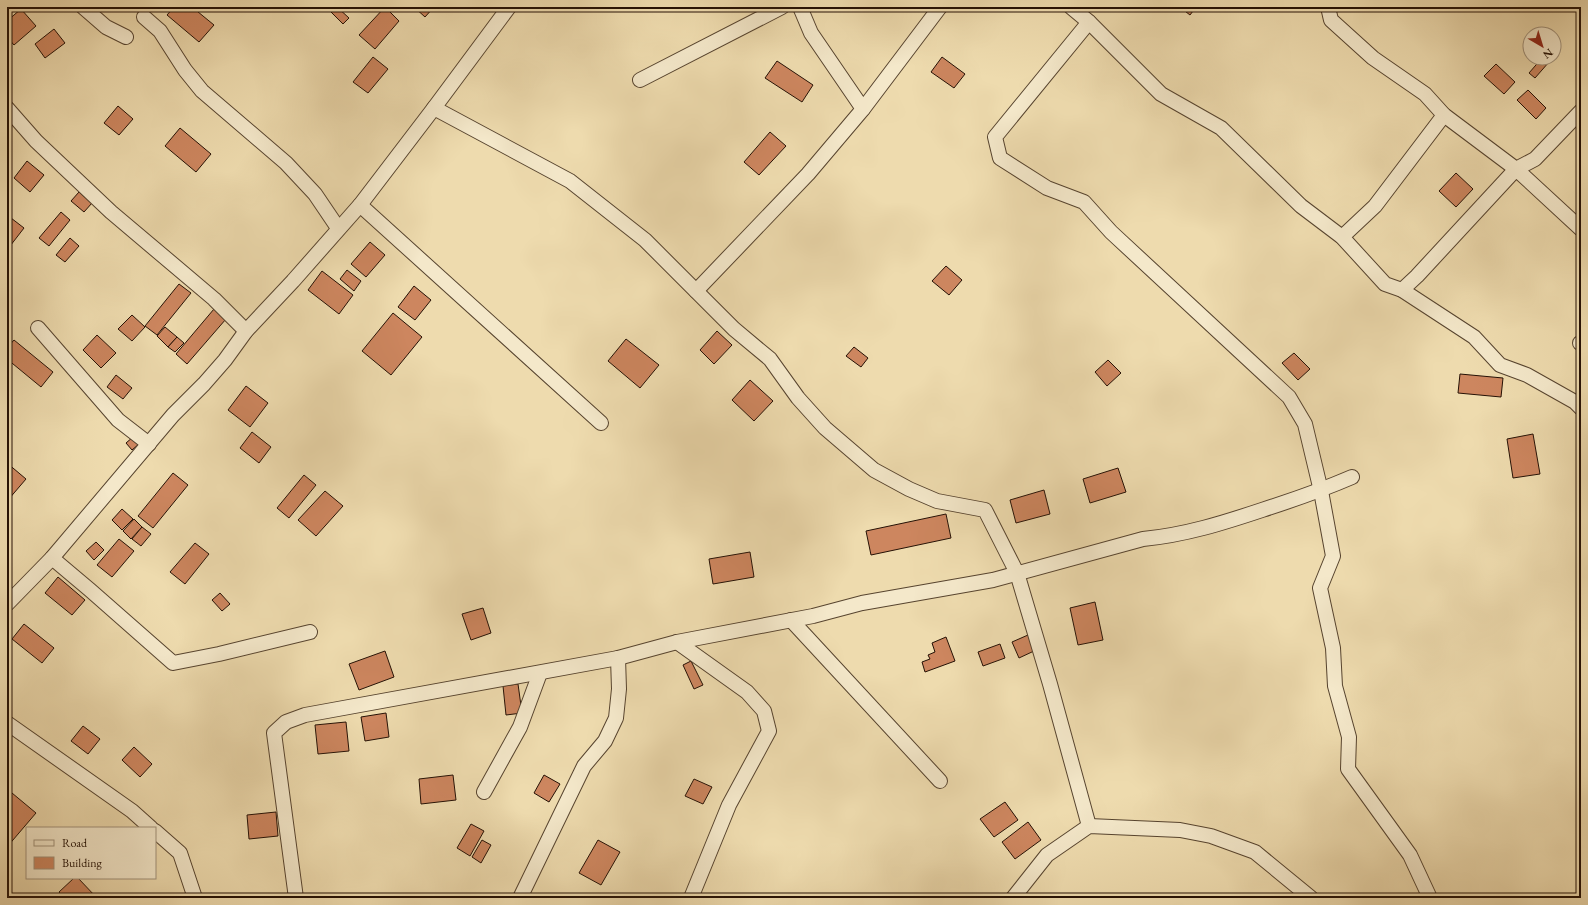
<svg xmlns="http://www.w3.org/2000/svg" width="1588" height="905" viewBox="0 0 1588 905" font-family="'EB Garamond',serif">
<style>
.building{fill:#cd865f;stroke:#251105}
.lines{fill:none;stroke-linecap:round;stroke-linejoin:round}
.minor-casing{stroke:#57442f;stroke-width:16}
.minor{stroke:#f4e8ca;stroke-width:14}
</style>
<rect width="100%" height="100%" fill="#eedbae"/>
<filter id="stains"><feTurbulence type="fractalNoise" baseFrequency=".005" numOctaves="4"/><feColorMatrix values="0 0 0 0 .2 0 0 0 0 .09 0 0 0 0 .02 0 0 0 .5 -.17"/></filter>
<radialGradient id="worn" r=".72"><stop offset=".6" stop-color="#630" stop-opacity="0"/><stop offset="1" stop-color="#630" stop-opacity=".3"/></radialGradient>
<g class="building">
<path d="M 174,7 L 192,7 L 214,25 L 199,42 L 167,15 Z"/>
<path d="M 335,7 L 337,7 L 349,18 L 343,24 L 331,12 Z"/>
<path d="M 385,7 L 399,21 L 375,49 L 359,35 Z"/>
<path d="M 414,7 L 434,7 L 425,17 Z"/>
<path d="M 1182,7 L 1196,7 L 1190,15 L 1181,8 Z"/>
<path d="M 21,9 L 36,26 L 14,45 L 7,37 L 7,21 Z"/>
<path d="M 54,29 L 65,43 L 45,58 L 35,44 Z"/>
<path d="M 373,57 L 388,69 L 368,93 L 353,82 Z"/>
<path d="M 942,57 L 965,74 L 954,88 L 931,72 Z"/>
<path d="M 1542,58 L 1549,62 L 1535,78 L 1529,73 Z"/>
<path d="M 777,61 L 813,85 L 802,102 L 765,78 Z"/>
<path d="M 1496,64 L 1515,82 L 1504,94 L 1484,76 Z"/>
<path d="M 1528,90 L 1546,108 L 1536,119 L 1517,100 Z"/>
<path d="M 118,106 L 133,119 L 119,135 L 104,123 Z"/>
<path d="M 180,128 L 211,154 L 196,172 L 165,146 Z"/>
<path d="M 770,132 L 786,146 L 759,175 L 744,162 Z"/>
<path d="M 27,161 L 44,175 L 30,192 L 14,178 Z"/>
<path d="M 1456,173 L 1473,189 L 1456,207 L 1439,191 Z"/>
<path d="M 79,192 L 92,203 L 84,212 L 71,201 Z"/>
<path d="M 61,212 L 70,220 L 49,246 L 39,238 Z"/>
<path d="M 11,218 L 24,228 L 7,250 L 7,223 Z"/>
<path d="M 70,238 L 79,246 L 65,262 L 56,255 Z"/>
<path d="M 370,242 L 385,255 L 366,277 L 351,264 Z"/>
<path d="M 946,266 L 962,280 L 949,295 L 932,281 Z"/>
<path d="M 347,270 L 361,281 L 354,291 L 340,279 Z"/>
<path d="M 322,271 L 353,295 L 339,314 L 308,290 Z"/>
<path d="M 179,284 L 191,293 L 157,335 L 145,326 Z"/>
<path d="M 414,286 L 431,300 L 415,320 L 398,307 Z"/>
<path d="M 214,309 L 226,319 L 187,364 L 176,354 Z"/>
<path d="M 393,313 L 422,337 L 391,375 L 362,351 Z"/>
<path d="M 132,315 L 145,327 L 132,341 L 118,329 Z"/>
<path d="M 165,327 L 177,337 L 168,347 L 157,336 Z"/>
<path d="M 717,331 L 732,345 L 714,364 L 700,350 Z"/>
<path d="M 97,335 L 116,353 L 101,368 L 83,350 Z"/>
<path d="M 177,337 L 184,343 L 175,352 L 168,347 Z"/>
<path d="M 626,339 L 659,365 L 640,388 L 608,361 Z"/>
<path d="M 14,340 L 53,372 L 41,387 L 7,359 L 7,348 Z"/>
<path d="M 854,347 L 868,358 L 861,367 L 846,356 Z"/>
<path d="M 1294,353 L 1310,369 L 1298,380 L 1282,363 Z"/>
<path d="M 1108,360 L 1121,373 L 1107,386 L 1095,372 Z"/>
<path d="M 1460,374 L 1503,378 L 1501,397 L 1458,393 Z"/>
<path d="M 116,375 L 132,388 L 123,399 L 107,387 Z"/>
<path d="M 750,380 L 773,401 L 754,421 L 732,400 Z"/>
<path d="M 246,386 L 268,403 L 250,427 L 228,410 Z"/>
<path d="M 252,432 L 271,447 L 259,463 L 240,448 Z"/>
<path d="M 1533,434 L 1540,474 L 1513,478 L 1507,439 Z"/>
<path d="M 133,437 L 139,444 L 132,450 L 126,443 Z"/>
<path d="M 7,463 L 26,479 L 8,500 L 7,500 Z"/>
<path d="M 1118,468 L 1126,492 L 1090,503 L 1083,479 Z"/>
<path d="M 173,473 L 188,485 L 153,528 L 138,516 Z"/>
<path d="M 304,475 L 316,485 L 289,518 L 277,508 Z"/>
<path d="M 1044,490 L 1050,514 L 1016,523 L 1010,500 Z"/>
<path d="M 325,491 L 343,506 L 316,536 L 298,520 Z"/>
<path d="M 122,509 L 133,519 L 122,530 L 112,520 Z"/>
<path d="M 946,514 L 951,538 L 871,555 L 866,531 Z"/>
<path d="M 134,519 L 142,527 L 131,539 L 123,531 Z"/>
<path d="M 142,527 L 151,534 L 141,546 L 132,539 Z"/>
<path d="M 119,539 L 134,551 L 112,577 L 97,565 Z"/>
<path d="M 96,542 L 104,550 L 94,560 L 86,551 Z"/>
<path d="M 195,543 L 209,554 L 185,584 L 170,572 Z"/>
<path d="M 750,552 L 754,577 L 713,584 L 709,559 Z"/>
<path d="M 58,577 L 85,600 L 72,615 L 45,593 Z"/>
<path d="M 220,593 L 230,604 L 222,611 L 212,600 Z"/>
<path d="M 1095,602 L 1103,640 L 1078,645 L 1070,608 Z"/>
<path d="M 483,608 L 491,633 L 471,640 L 462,614 Z"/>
<path d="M 24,624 L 54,648 L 42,663 L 12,639 Z"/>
<path d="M 1028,635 L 1034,651 L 1019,658 L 1012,642 Z"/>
<path d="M 946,637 L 955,661 L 925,672 L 922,662 L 930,659 L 928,655 L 935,652 L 932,643 Z"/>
<path d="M 1000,644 L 1005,658 L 983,666 L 978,652 Z"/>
<path d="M 385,651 L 394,677 L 359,690 L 349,664 Z"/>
<path d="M 691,661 L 703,685 L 694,689 L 683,665 Z"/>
<path d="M 518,684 L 522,713 L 506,715 L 503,686 Z"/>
<path d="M 386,713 L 389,737 L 365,741 L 361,717 Z"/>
<path d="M 346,722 L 349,751 L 318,754 L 315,725 Z"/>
<path d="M 83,726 L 100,739 L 88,754 L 71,741 Z"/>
<path d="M 134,747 L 152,764 L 140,777 L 122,760 Z"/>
<path d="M 453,775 L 456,800 L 421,804 L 419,779 Z"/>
<path d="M 544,775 L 560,784 L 549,802 L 534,793 Z"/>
<path d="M 694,779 L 712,787 L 703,804 L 685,796 Z"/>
<path d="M 12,793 L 36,813 L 7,847 L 7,799 Z"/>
<path d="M 1005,802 L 1018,820 L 994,837 L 980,819 Z"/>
<path d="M 276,812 L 278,836 L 249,839 L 247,815 Z"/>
<path d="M 1028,822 L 1041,840 L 1015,859 L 1002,842 Z"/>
<path d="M 471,824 L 484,831 L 470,856 L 457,848 Z"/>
<path d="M 482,840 L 491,845 L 481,863 L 472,857 Z"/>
<path d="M 598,840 L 620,852 L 601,885 L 579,873 Z"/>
<path d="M 74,878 L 78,878 L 96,897 L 94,898 L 64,898 L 59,892 Z"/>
</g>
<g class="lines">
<defs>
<g id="minor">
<path d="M 83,7 L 106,27 L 126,37"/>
<path d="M 800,7 L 811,33 L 863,109"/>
<path d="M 1071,7 L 1089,22 L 1161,94 L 1221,128 L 1301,206 L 1342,237 L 1385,284 L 1402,290 L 1474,337 L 1500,365 L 1527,375 L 1575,402 L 1581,408"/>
<path d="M 1328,7 L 1331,20 L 1373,58 L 1425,94 L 1444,115 L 1516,169 L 1535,159 L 1581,111"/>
<path d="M 144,17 L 160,31 L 185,70 L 202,91 L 286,163 L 315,194 L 338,228"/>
<path d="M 1089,22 L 995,137 L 1000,158 L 1047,188 L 1084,202 L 1111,232 L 1289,397 L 1305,424 L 1321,491 L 1333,556 L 1320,588 L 1333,648 L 1335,686 L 1349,737 L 1348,769 L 1410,855 L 1430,898"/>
<path d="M 640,80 L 782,7"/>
<path d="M 7,108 L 36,141 L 111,212 L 214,299 L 246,331"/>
<path d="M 434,108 L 570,181 L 645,240 L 734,329 L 770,359 L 798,398 L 825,428 L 874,470 L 909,489 L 937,501 L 985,510 L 1017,573 L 1050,684 L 1089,826"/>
<path d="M 360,205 L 601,423"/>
<path d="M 1342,237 L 1375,206 L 1444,115"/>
<path d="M 1402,290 L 1417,276 L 1516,169 L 1581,229"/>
<path d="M 696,291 L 808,174 L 863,109 L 940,7"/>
<path d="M 38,328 L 118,420 L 149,444"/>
<path d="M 1580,343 L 1581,343"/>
<path d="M 52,558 L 90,590 L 173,663 L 219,654 L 310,632"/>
<path d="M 7,604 L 52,558 L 173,415 L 204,384 L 225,360 L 246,331 L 293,281 L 360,205 L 434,108 L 509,7"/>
<path d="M 791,620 L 940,781"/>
<path d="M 677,642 L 747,692 L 764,711 L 769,731 L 729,805 L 691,898"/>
<path d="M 7,723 L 132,811 L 151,828"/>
<path d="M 484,792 L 520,727 L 540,673"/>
<path d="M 155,831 L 180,853 L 195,898"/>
<path d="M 296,898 L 274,733 L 286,722 L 305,715 L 618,658 L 677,642 L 813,616 L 862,603 L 993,580 L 1143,539 C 1185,535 1223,523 1262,510 C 1293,500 1322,490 1352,477"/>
<path d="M 520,898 L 584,766 L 605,741 L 616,718 L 619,689 L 618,658"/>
<path d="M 1013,898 L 1047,855 L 1089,826 L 1180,830 L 1211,836 L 1255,852 L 1311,898"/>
</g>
</defs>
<use href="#minor" class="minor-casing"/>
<use href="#minor" class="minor"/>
</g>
<rect width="1588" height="905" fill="none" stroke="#eedbae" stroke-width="24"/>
<rect x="8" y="8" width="1572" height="889" fill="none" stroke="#251105" stroke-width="2"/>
<rect x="12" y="12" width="1564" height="881" fill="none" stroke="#251105"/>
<rect x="26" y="827" width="130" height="52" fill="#f4e8ca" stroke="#a1927b"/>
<rect x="34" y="840" width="20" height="6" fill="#f4e8ca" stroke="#a1927b"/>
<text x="62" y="847" font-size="12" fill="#251105">Road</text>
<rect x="34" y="857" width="20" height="12" fill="#cd865f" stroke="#a1927b"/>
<text x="62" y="867" font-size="12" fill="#251105">Building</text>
<g transform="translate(1542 46) rotate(142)"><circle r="19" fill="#f4e8ca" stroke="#a1927b"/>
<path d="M0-3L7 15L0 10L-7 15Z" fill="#8f2418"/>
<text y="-6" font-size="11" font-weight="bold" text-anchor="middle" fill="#251105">N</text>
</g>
<rect width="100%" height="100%" filter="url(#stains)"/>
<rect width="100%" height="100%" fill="url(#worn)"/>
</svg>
